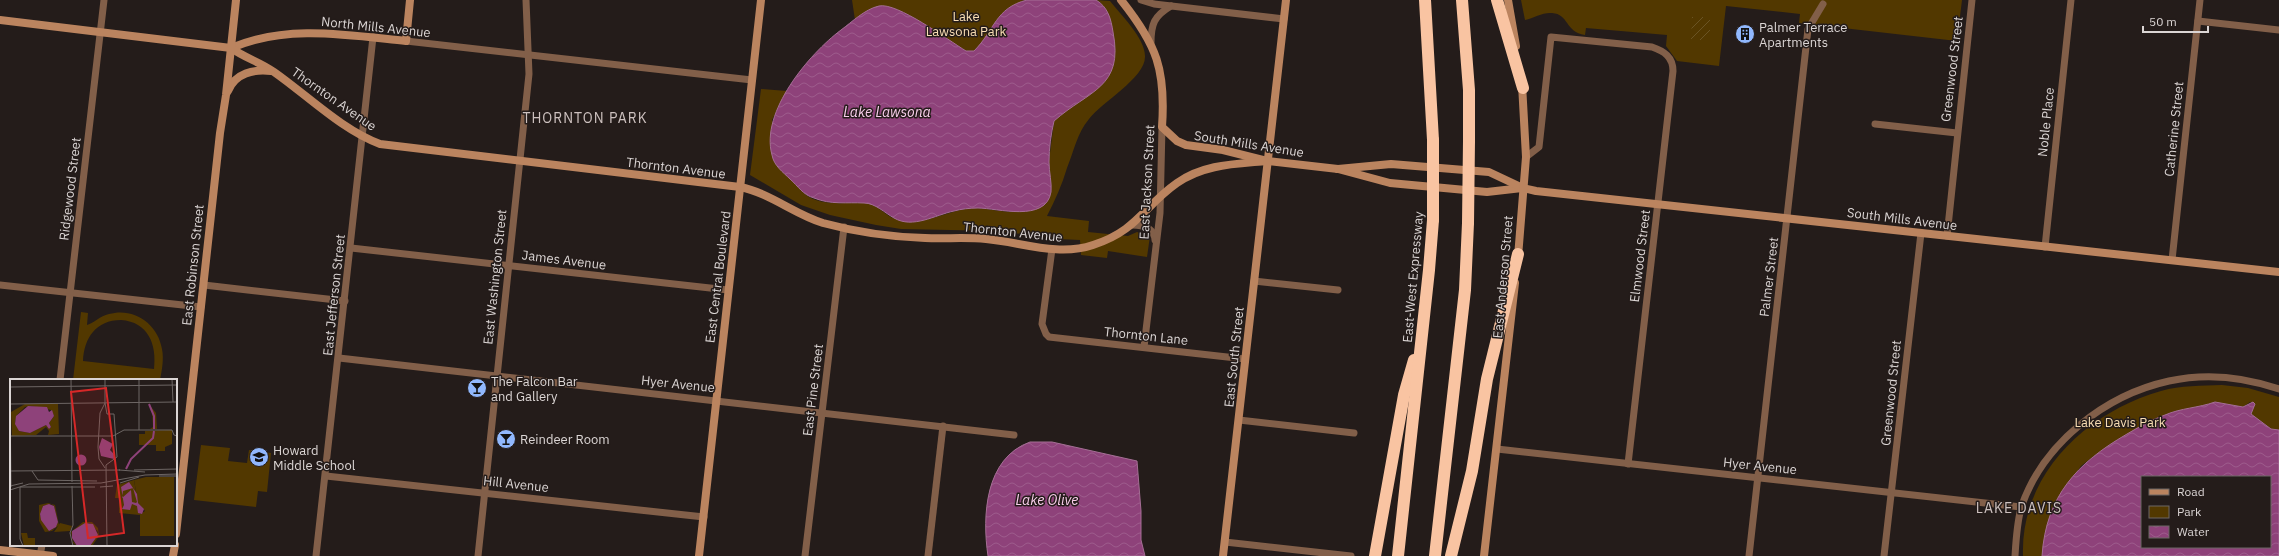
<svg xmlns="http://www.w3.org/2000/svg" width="2279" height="556" viewBox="0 0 2279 556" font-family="'IBM Plex Sans',sans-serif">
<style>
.green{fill:#523800;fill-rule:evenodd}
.garden{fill:url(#garden-furrows)}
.water{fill:url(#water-waves);stroke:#a56e95;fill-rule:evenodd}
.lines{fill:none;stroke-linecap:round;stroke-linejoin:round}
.street{stroke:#825f49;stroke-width:7}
.secondary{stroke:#bb845f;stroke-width:8}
.highway{stroke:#f9c4a2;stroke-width:12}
.highway-bridge{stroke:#f9c4a2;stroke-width:12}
.labels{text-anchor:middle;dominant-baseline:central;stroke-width:3;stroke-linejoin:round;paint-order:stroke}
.park-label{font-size:13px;fill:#f9deb4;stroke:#241c1a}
.street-label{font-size:13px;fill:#dbd5d4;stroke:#241c1a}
.poi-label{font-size:13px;fill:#dbd5d4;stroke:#241c1a;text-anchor:start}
.water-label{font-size:14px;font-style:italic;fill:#f9ceeb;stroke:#241c1a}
.neighbourhood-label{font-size:14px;letter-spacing:1px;fill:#cdc1bf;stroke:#241c1a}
.inset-river{fill:none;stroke:#8e427a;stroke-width:2}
.inset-road{fill:none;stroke:#6d6664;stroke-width:1}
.view{fill:#d62828;fill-opacity:0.15;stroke:#d62828;stroke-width:2}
.inset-edge{fill:none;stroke:#dbd5d4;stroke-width:2}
</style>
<defs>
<pattern id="garden-furrows" width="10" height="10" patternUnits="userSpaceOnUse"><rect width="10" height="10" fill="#523800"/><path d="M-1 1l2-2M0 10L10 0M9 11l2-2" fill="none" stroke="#6a5424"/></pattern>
<pattern id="water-waves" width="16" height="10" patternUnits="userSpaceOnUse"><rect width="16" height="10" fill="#8e427a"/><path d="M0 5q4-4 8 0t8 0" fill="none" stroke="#9d5c8c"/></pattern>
</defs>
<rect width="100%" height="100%" fill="#241c1a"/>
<g class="green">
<path d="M 852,0 L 1027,0 L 1022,1 L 974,51 L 966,51 L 903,12 L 865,13 L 855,20 Z"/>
<path d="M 1096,0 L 1110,1 C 1120,14 1146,39 1145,57 C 1145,78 1102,102 1089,119 C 1077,133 1074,151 1067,168 C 1062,185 1055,200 1047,216 L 1089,221 L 1088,232 L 1128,236 L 1137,232 L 1150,236 L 1147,257 L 1108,251 L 1107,258 L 1081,255 L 1080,240 L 1058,239 L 999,231 L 901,229 L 876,225 L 830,215 L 801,205 L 750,175 L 761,89 L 787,91 L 772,120 C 780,143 785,178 805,194 C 820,207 846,202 864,203 C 877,203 885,216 896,219 C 920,227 947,211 971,208 C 985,207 1008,214 1019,211 C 1029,209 1041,198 1051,193 L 1049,161 L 1054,121 L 1067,109 L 1101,3 Z"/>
<path d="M 1521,0 L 1962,0 L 1957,41 L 1799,23 L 1800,14 L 1726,6 L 1719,66 L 1677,61 L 1666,46 L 1667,35 L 1586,28 L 1585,35 C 1565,32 1569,14 1552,13 C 1543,12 1534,18 1525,20 Z"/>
<path d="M 81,312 L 88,313 L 87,325 C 94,323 100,316 109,314 C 134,307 158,324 162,349 C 164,359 162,370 160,380 L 73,380 ZM 121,320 C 148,322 157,344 154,369 L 83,361 C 84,338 96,320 121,320 Z"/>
<path d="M 2222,385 L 2248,388 L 2279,397 L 2279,430 L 2271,429 L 2251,414 L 2255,404 L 2250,402 L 2243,407 L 2215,402 L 2199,408 L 2173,412 L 2139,427 L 2094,456 L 2081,466 L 2052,508 L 2042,556 L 2023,556 C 2020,474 2087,412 2161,391 C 2181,385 2202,386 2222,385 Z"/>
<path d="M 201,445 L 230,448 L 228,461 L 247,463 L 249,450 L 271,453 L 267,492 L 258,491 L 256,507 L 194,500 Z"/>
</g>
<path class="garden" d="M 1692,17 L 1710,17 L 1710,40 L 1691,40 Z"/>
<g class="water">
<path d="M 1027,0 L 1096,0 C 1108,7 1111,19 1113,32 C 1124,88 1089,90 1054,121 C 1051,134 1049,148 1049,162 C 1049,172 1052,183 1051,192 C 1046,223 997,208 978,208 C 970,208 961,209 954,211 C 935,215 913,229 894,218 C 885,213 875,203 864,203 C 847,202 831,205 814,198 C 803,195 798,186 790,179 C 783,172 774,166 772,155 C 760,112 809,54 841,30 C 852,22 865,9 879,6 C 897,2 948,40 966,51 L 974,51 C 995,30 995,8 1027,0 Z"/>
<path d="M 2215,402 L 2243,407 L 2253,402 L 2255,404 L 2251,414 L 2271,429 L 2279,430 L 2279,556 L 2042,556 C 2046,496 2077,463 2127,434 C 2139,427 2151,420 2165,415 C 2181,408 2198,408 2215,402 ZM 2142,477 L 2270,477 L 2270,547 L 2142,547 Z"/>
<path d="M 1030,442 L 1052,442 L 1137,461 L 1141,511 L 1141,540 L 1145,556 L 988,556 C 982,516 985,458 1030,442 Z"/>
</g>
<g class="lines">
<g class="street">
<path d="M 1141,0 L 1154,4 L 1284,19"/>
<path d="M 2198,21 L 2279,30"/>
<path d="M 406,41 L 752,80"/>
<path d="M 1151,43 C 1151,24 1154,16 1171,6"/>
<path d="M 1875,124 L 1957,133"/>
<path d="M 1526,157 L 1539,147 L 1551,37 L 1652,47 C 1664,51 1673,57 1673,71 L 1628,464"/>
<path d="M 1132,225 C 1143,225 1154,228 1155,240"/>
<path d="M 1947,236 L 1972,0"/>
<path d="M 2045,247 L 2071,0"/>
<path d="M 351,248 L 728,290"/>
<path d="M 1052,249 L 1042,324 L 1046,334 L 1049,337 L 1245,359"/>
<path d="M 2172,260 L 2200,0"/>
<path d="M 1254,281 L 1338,290"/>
<path d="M 0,285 L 201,307"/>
<path d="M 204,285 L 345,301"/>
<path d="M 1144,347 L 1160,213 L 1162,127"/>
<path d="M 339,358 L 1014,435"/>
<path d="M 60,380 L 104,0"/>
<path d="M 1239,420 L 1354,433"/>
<path d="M 1497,449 L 2021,507"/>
<path d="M 326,476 L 704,517"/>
<path d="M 1225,542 L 1351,556"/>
<path d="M 40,556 L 42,545"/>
<path d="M 316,556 L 373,37"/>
<path d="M 478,556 L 529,74 L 526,0"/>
<path d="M 805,556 L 844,227"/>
<path d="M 928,556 L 943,426"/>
<path d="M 1749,556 L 1808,29 L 1823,4"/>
<path d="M 1884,556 L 1921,233"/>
<path d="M 2015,556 C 2016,540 2017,520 2022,505 C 2044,443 2105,395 2169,381 C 2205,373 2244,377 2279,389"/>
</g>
<g class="secondary">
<path d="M 1121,0 C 1157,45 1166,70 1162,127 L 1177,141 L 1186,145 L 1223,150 L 1267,161 L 1338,169 L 1390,183 L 1487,192 L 1522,188"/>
<path d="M 1508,0 L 1516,46"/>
<path d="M 0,20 L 231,48 C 286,24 348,35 406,41 L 410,0"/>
<path d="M 231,48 C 245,58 260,62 274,72 C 307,95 342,130 380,144 L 740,187 C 770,193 794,214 823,223 C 856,232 891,237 925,238 C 945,239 965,237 986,239 C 1021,242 1058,257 1093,245 C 1137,231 1144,206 1177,183 C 1204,164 1236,164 1267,161"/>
<path d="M 228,91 C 235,73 254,69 271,71"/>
<path d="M 1338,169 L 1391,164 L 1489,172 L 1523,188 L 1536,191 L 2279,272"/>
<path d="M 1518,257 L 1526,157 L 1522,84"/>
<path d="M 176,534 L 220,133 L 226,95 L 236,0"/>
<path d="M 0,550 L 53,556"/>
<path d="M 173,556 L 175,545"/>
<path d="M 699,556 L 761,0"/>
<path d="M 1223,556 L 1286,0"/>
<path d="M 1484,556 L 1515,283"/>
</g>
<g class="highway">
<path d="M 1425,0 L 1433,140"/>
<path d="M 1462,0 L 1469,90 L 1469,141"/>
<path d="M 1497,0 L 1523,88"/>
<path d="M 1375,556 L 1404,395 L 1414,360"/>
<path d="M 1398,556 L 1429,270 L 1433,220"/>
<path d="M 1435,556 L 1465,290 L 1468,223"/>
<path d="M 1451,556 L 1472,471 L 1487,379 L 1518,254"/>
</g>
<g class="highway-bridge">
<path d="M 1433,220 L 1433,140"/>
<path d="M 1468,223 L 1469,141"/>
</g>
</g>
<defs>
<symbol id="building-disc" viewBox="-11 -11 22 22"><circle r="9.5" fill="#91b8fd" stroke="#241c1a"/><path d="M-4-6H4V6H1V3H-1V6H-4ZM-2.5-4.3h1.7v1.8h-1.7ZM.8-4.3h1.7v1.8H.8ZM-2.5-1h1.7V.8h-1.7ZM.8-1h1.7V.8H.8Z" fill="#111"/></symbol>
<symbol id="bar-disc" viewBox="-11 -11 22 22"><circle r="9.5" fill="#91b8fd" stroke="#241c1a"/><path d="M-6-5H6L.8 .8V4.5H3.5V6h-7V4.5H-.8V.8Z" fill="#111"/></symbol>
<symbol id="school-disc" viewBox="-11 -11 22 22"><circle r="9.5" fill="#91b8fd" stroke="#241c1a"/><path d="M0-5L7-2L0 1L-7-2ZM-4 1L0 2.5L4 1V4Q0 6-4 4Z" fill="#111"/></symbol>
</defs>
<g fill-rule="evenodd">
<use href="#building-disc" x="1734" y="23" width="22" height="22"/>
<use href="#bar-disc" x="466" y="377" width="22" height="22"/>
<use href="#bar-disc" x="495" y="428" width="22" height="22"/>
<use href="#school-disc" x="248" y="446" width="22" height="22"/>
</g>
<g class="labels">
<g class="park-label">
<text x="966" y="16">Lake<tspan x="966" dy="15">Lawsona Park</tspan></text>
<text x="2120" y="422">Lake Davis Park</text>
</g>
<g class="street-label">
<text transform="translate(376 27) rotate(6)">North Mills Avenue</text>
<text transform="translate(1952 69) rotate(-83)">Greenwood Street</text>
<text transform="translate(334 99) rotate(35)">Thornton Avenue</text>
<text transform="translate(2046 122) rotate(-84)">Noble Place</text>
<text transform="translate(2174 129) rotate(-84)">Catherine Street</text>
<text transform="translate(1249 144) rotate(9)">South Mills Avenue</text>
<text transform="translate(676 168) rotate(7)">Thornton Avenue</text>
<text transform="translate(1147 182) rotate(-87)">East Jackson Street</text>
<text transform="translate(70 189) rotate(-83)">Ridgewood Street</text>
<text transform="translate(1902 219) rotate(7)">South Mills Avenue</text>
<text transform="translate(1013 232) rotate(6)">Thornton Avenue</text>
<text transform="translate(1640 256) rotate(-83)">Elmwood Street</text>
<text transform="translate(564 260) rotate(7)">James Avenue</text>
<text transform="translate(193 265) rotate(-84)">East Robinson Street</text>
<text transform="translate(495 277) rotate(-84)">East Washington Street</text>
<text transform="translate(718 277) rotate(-83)">East Central Boulevard</text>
<text transform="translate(1413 277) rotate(-85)">East-West Expressway</text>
<text transform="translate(1503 277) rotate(-85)">East Anderson Street</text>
<text transform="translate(1769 277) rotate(-83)">Palmer Street</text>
<text transform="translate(334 295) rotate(-84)">East Jefferson Street</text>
<text transform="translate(1146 336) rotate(6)">Thornton Lane</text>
<text transform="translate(1234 357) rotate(-84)">East South Street</text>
<text transform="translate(678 384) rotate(6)">Hyer Avenue</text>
<text transform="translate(813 390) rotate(-83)">East Pine Street</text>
<text transform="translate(1891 393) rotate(-84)">Greenwood Street</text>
<text transform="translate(1760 466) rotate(6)">Hyer Avenue</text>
<text transform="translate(516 484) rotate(6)">Hill Avenue</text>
</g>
<g class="poi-label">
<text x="1759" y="27">Palmer Terrace<tspan x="1759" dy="15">Apartments</tspan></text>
<text x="491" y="381">The Falcon Bar<tspan x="491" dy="15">and Gallery</tspan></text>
<text x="520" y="439">Reindeer Room</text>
<text x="273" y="450">Howard<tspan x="273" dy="15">Middle School</tspan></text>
</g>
<g class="water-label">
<text x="887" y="112">Lake Lawsona</text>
<text x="1047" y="500">Lake Olive</text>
</g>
<g class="neighbourhood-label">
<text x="585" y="118">THORNTON PARK</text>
<text x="2019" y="508">LAKE DAVIS</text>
</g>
</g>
<g transform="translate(10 379)">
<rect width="167" height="167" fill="#241c1a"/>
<path d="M 138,24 L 146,34 L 147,50 L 140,50 L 143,48 L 142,31 ZM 15,25 L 48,25 L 49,55 L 38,56 L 39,52 L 36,48 L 26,56 L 2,57 L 1,33 ZM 21,27 L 41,31 L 44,37 L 39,44 L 41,48 L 39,50 L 36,46 L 20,54 L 9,52 L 5,43 L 7,36 L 15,28 ZM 162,51 L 162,65 L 155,68 L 155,72 L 146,72 L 146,66 L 129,66 L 129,55 L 135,55 L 135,52 ZM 124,101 L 130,136 L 109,134 L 109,119 L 105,119 L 107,106 ZM 38,124 L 45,126 L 49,146 L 42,152 L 35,153 L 29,142 L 29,126 ZM 41,125 L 44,127 L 48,143 L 45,149 L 39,152 L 30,136 L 33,127 ZM 73,143 L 82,143 L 88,149 L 89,157 L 82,167 L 80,167 L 88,153 L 80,144 L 75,144 L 70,149 L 62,152 L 63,162 L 67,167 L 63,164 L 61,153 ZM 50,144 L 62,147 L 60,152 L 44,153 ZM 11,154 L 17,154 L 18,159 L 25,159 L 25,167 L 14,167 Z" fill="#523800" fill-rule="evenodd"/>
<path d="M 136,98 L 164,98 L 164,157 L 130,157 L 130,135 L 135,132 L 128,124 L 124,101 Z" fill="#523800"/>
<path d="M 18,27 L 37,28 L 39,33 L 42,31 L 44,37 L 39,44 L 41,48 L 39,50 L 36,46 L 20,54 L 9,52 L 5,45 L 6,37 ZM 92,59 L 103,65 L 100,71 L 105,76 L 104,80 L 91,77 L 89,68 ZM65.5 81a5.5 5.5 0 1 1 11 0a5.5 5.5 0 1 1-11 0ZM 119,103 L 127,115 L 128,124 L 134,130 L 132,135 L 128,134 L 127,127 L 122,125 L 120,131 L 112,130 L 114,126 L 111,108 ZM 123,109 L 127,123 L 126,124 L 122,123 L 121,111 L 112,119 L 113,112 ZM 39,125 L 44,127 L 48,143 L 46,148 L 39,152 L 31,141 L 30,135 L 33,127 ZM 75,144 L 83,145 L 88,156 L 80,167 L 67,167 L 62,159 L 62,152 Z" fill="#8e427a" fill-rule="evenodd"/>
<path class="inset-river" d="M 139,25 L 144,37 L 144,50M 116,90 L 121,80 L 143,59 L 144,52"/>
<path class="inset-road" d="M 61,0 L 62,103M 95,0 L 95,24M 129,0 L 129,51M 162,0 L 163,23M 0,8 L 167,6M 0,18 L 1,108M 95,24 L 97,35 L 104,35 L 107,78 L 96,86 L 97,167M 95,24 L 90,34 L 88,68 L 89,80 L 95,89M 0,25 L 167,23M 0,57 L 103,57 L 114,51 L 162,51 L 164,56 L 167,57M 109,91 L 135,93M 124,91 L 167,90M 0,92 L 110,91M 22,92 L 28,101 L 87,102M 149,97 L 167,97M 110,104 L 129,98M 0,107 L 13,104M 62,107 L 63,146 L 60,154 L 63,167M 10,108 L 10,160 L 13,167M 10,108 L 85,108M 90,108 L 103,107M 0,111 L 19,105 L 91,104 L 135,96 L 167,95"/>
<path class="view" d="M 96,9 L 114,154 L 78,159 L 61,13 Z"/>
<rect width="167" height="167" class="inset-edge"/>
</g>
<rect x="2141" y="476" width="130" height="72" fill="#241c1a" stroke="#6d6664"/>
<rect x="2149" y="489" width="20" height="6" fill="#bb845f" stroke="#6d6664"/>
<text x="2177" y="496" font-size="12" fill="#dbd5d4">Road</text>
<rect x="2149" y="506" width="20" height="12" fill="#523800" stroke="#6d6664"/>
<text x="2177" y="516" font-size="12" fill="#dbd5d4">Park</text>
<rect x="2149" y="526" width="20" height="12" fill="url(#water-waves)" stroke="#6d6664"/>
<text x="2177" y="536" font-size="12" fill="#dbd5d4">Water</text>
<path d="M2143 26v6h65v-6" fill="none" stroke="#dbd5d4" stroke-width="2"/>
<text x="2149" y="26" font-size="12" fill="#dbd5d4" stroke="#241c1a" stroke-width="3" paint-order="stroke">50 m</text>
</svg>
